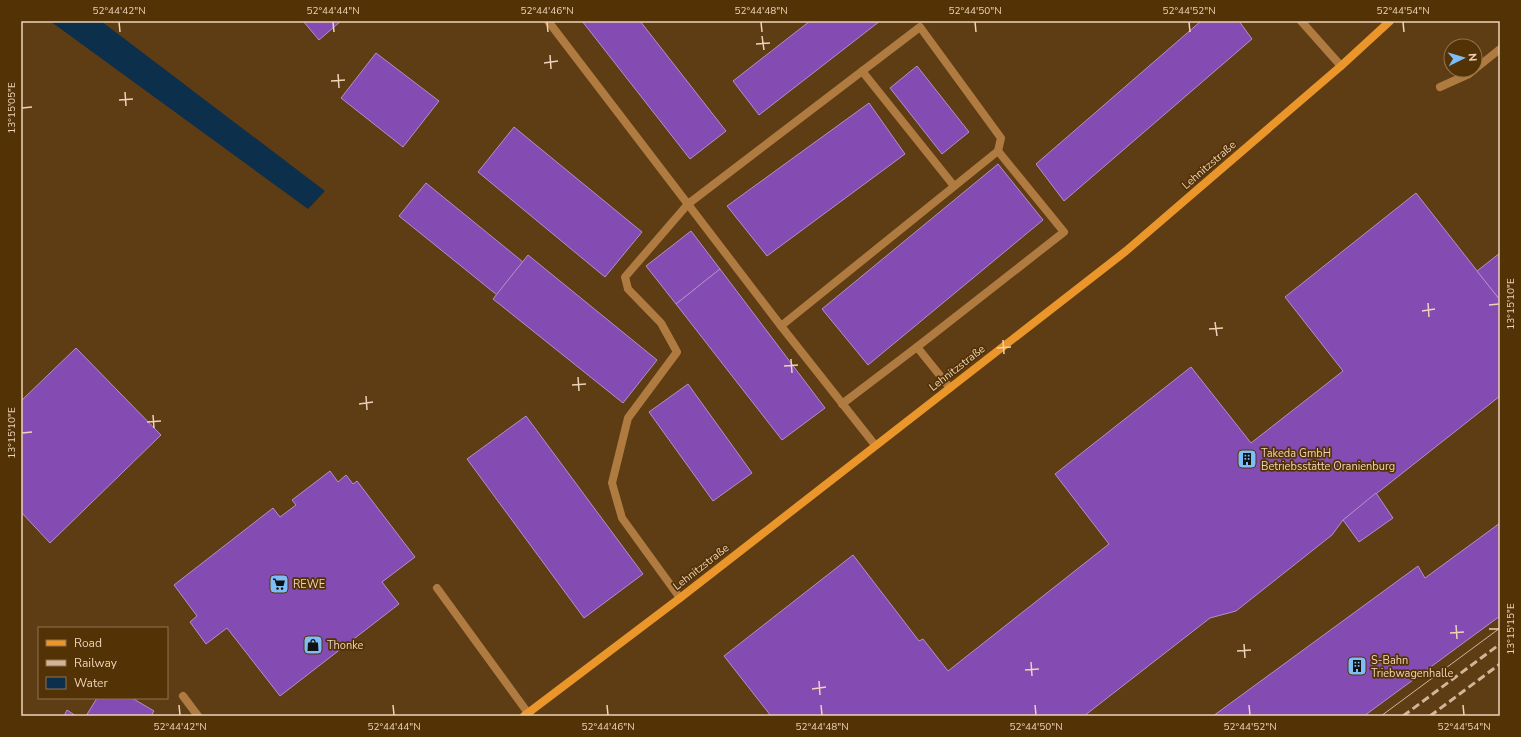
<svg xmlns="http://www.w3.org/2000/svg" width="1521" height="737" viewBox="0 0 1521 737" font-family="'Nunito Sans',sans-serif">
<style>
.water{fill:#0c2f4c}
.building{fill:#844cb3;stroke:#af91cd}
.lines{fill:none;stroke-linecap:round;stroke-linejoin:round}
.service{stroke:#af7b40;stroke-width:8}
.secondary{stroke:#ea962a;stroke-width:8}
.tram{stroke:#d0b598;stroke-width:1}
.rail{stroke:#d0b598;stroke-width:3;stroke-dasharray:8 4;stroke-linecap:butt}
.ticks{fill:none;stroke:#edd3b9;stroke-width:1.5}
.labels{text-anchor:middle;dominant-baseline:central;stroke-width:3.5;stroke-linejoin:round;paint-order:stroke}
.street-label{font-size:11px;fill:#edd3b9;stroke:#533206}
.poi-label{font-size:11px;fill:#edd3b9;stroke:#533206;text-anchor:start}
.neatline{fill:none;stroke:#edd3b9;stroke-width:1.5}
.ticks-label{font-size:10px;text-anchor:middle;fill:#edd3b9}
</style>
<rect width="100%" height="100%" fill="#5e3c14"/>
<path class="water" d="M 50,21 L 101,21 L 325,191 L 308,209 Z"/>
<g class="building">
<path d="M 303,21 L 341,21 L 319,40 Z"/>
<path d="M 582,21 L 640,21 L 726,131 L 690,159 Z"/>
<path d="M 810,21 L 880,21 L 759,115 L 733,81 Z"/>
<path d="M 1201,21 L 1239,21 L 1252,39 L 1064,201 L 1036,164 Z"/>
<path d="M 376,53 L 439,101 L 403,147 L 341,98 Z"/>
<path d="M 917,66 L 969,132 L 942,154 L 890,88 Z"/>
<path d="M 869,103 L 905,154 L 767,256 L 727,206 Z"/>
<path d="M 514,127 L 642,232 L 605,277 L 478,172 Z"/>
<path d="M 998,164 L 1043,220 L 868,365 L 822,309 Z"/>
<path d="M 426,183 L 523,262 L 497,295 L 399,216 Z"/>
<path d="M 1416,193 L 1500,300 L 1500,396 L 1343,520 L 1332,535 L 1236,611 L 1210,618 L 1084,716 L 771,716 L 724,656 L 853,555 L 919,641 L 923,639 L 948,671 L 1109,544 L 1055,474 L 1191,367 L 1251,443 L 1343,371 L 1285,297 Z"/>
<path d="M 691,231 L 720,269 L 676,304 L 646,266 Z"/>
<path d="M 1500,253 L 1500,300 L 1477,271 Z"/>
<path d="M 528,255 L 657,360 L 623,403 L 493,299 Z"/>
<path d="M 720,269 L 825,408 L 782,440 L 676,304 Z"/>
<path d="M 76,348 L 161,435 L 50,543 L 21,512 L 21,401 Z"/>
<path d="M 688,384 L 752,473 L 713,501 L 649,412 Z"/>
<path d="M 526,416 L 643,574 L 584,618 L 467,459 Z"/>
<path d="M 330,471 L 338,482 L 346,475 L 353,484 L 357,481 L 415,557 L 382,582 L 399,604 L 280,696 L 227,628 L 206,644 L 190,622 L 197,616 L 174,585 L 273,508 L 280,517 L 296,505 L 292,500 Z"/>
<path d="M 1376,493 L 1393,518 L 1359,542 L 1343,520 Z"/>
<path d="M 1500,523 L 1500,616 L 1364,716 L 1213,716 L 1418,566 L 1425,578 Z"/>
<path d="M 97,698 L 132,698 L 154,711 L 151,716 L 86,716 Z"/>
<path d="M 67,710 L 76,716 L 64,716 Z"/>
</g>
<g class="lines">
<g class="service">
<path d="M 548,21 L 781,326 L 875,445"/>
<path d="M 1301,21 L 1341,66"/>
<path d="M 1475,69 L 1500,49"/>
<path d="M 862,71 L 954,186"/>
<path d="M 1440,87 L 1469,74 L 1474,70"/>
<path d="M 917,347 L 1064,232 L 998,151"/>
<path d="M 842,404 L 917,347 L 950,388"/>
<path d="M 437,588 L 528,713"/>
<path d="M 680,598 L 622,518 L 612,483 L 628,418 L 677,352 L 661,323 L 628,289 L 625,277 L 688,204 L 920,27 L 1001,138 L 998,151 L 781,326"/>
<path d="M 183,696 L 198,716"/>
</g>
<path class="secondary" d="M 524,716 L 680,598 L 1126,251 L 1341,66 L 1390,21"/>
<path class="tram" d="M 1381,716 L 1500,628"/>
<g class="rail">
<path d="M 1403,716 L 1500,644"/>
<path d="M 1430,716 L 1500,664"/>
</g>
</g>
<path class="ticks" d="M 119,22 L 120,32M 333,22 L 334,32M 547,22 L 548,32M 761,22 L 762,32M 975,22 L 976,32M 1189,22 L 1190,32M 1403,22 L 1404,32M 762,36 L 764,50M 756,44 L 770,43M 550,55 L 551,69M 544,63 L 558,61M 338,74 L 339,88M 331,81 L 345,80M 125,92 L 126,106M 119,100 L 133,99M 22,108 L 32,107M 1428,303 L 1429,317M 1489,305 L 1499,304M 1422,311 L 1435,309M 1215,322 L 1217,336M 1209,329 L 1223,328M 1003,340 L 1004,354M 997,348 L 1011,347M 791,359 L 792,373M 784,366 L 798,365M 578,377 L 579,391M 572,385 L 586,384M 366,396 L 367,410M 359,404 L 373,402M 153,415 L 154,428M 147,422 L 161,421M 22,433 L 32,432M 1456,625 L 1457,639M 1489,629 L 1499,629M 1450,633 L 1464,632M 1244,644 L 1245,658M 1237,651 L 1251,650M 1031,662 L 1032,676M 1025,670 L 1039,669M 819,681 L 820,695M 812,689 L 826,687M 179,705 L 180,715M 393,705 L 394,715M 607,705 L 608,715M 821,705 L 822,715M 1035,705 L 1036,715M 1249,705 L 1250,715M 1463,705 L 1464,715"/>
<defs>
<symbol id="building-square" viewBox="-11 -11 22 22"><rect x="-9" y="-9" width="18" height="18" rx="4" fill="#7dbef9" stroke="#533206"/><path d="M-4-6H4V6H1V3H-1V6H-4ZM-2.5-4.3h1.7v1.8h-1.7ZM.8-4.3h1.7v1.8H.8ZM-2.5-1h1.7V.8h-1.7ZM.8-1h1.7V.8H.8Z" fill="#111"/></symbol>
<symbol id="supermarket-square" viewBox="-11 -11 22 22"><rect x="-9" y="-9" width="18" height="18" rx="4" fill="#7dbef9" stroke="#533206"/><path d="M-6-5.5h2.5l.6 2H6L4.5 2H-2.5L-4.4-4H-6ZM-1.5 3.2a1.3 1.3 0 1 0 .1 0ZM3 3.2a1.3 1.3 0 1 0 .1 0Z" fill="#111"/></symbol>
<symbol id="shop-square" viewBox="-11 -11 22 22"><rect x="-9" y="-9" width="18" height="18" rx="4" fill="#7dbef9" stroke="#533206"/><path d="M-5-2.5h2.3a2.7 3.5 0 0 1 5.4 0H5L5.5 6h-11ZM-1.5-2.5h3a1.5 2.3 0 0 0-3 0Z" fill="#111"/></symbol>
</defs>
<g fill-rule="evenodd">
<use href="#building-square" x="1236" y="448" width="22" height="22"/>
<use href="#supermarket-square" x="268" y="573" width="22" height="22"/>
<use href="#shop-square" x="302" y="634" width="22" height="22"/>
<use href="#building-square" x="1346" y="655" width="22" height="22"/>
</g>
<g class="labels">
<g class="street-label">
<text transform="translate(1209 165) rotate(-41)">Lehnitzstraße</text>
<text transform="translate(957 368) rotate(-38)">Lehnitzstraße</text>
<text transform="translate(701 567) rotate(-38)">Lehnitzstraße</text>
</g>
<g class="poi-label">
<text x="1261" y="453">Takeda GmbH<tspan x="1261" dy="13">Betriebsstätte Oranienburg</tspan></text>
<text x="293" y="584">REWE</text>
<text x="327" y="645">Thonke</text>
<text x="1371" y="660">S-Bahn<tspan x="1371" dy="13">Triebwagenhalle</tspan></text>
</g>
</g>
<rect width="1521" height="737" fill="none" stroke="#533206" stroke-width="44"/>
<rect x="38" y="627" width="130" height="72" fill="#533206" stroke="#91724e"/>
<rect x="46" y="640" width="20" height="6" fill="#ea962a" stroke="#91724e"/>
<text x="74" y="647" font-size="12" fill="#edd3b9">Road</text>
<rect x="46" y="660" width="20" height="6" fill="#d0b598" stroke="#91724e"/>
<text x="74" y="667" font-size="12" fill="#edd3b9">Railway</text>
<rect x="46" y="677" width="20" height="12" fill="#0c2f4c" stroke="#91724e"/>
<text x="74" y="687" font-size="12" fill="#edd3b9">Water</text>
<g transform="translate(1463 58) rotate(85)"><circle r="19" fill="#533206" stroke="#91724e"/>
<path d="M0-3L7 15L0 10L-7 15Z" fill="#7dbef9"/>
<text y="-6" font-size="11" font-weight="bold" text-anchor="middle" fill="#edd3b9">N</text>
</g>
<rect x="22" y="22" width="1477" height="693" class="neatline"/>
<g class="ticks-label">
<text x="119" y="14">52°44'42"N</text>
<text x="333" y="14">52°44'44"N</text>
<text x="547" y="14">52°44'46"N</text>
<text x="761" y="14">52°44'48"N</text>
<text x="975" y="14">52°44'50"N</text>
<text x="1189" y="14">52°44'52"N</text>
<text x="1403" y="14">52°44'54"N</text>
<text transform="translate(11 108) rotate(-90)" y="4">13°15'05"E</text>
<text transform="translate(1510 304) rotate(-90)" y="4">13°15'10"E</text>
<text transform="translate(11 433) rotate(-90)" y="4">13°15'10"E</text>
<text transform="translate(1510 629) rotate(-90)" y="4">13°15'15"E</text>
<text x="180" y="730">52°44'42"N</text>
<text x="394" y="730">52°44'44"N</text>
<text x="608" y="730">52°44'46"N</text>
<text x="822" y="730">52°44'48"N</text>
<text x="1036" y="730">52°44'50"N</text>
<text x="1250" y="730">52°44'52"N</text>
<text x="1464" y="730">52°44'54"N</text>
</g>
</svg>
